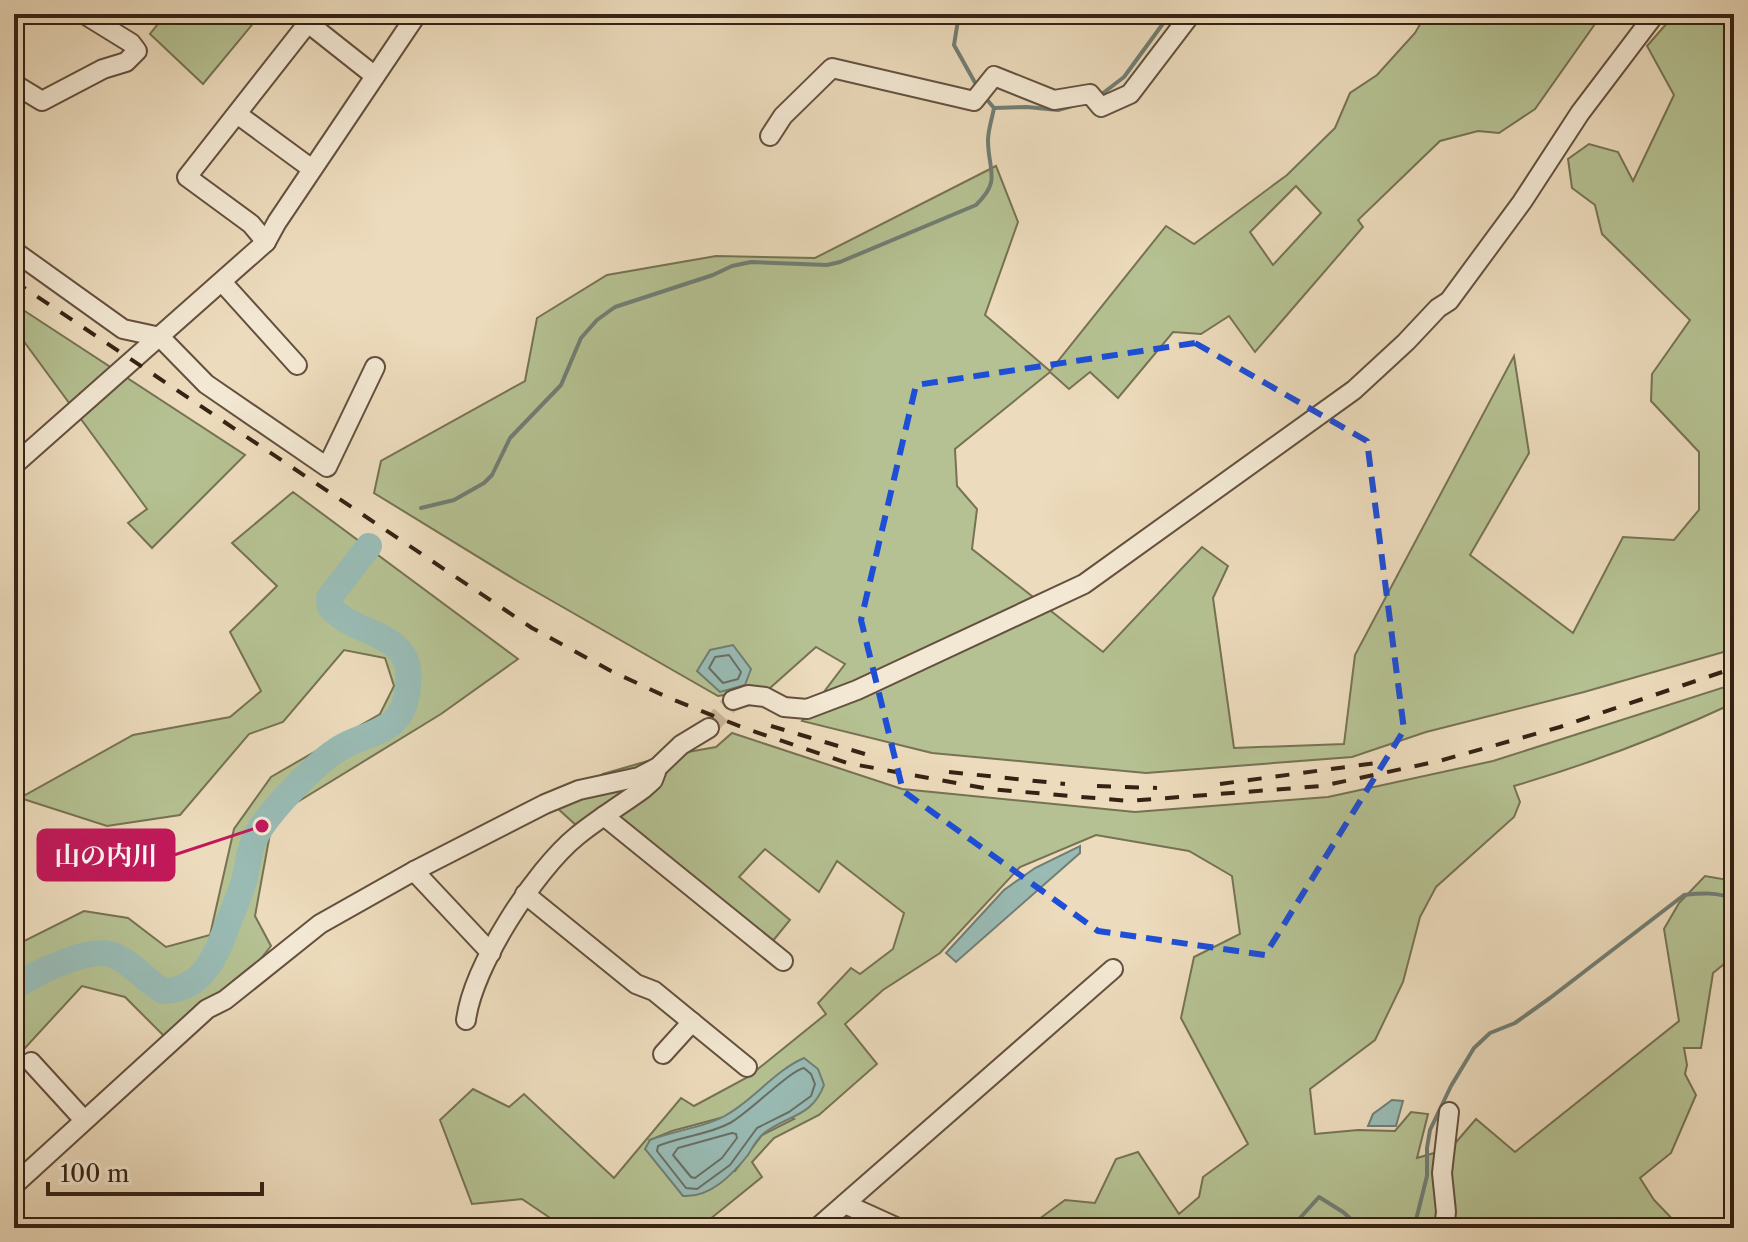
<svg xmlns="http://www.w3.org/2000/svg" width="1748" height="1242" viewBox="0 0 1748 1242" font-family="'Libre Caslon Text','Noto Serif JP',serif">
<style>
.green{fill:#b5c192;stroke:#767253;stroke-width:2;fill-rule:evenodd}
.water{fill:#99bbb4;stroke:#717e74;stroke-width:2}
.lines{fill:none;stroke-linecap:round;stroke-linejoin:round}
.shore{stroke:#686e64;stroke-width:2}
.stream{stroke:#717e74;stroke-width:4}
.river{stroke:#99bbb4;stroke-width:26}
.minor-tunnel{stroke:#c8b69a;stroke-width:18;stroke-dasharray:18 9;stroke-linecap:butt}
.minor-casing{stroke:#64503e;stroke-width:22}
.minor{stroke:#f3e8d3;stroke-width:18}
.rail{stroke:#362214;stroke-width:4;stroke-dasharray:14 14;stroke-linecap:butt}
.marked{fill:none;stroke:#1d4ed8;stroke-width:6;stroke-dasharray:16 10;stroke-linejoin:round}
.leader{fill:none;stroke:#c2185b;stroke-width:3}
.callout-dot{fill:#c2185b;stroke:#f3e8d3;stroke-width:3}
.callout{fill:#c2185b;stroke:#c2185b;stroke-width:3}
.callout-label{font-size:26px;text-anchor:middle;font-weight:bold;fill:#fff}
</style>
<rect width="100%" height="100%" fill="#ecdbbc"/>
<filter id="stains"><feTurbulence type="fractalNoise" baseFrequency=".0025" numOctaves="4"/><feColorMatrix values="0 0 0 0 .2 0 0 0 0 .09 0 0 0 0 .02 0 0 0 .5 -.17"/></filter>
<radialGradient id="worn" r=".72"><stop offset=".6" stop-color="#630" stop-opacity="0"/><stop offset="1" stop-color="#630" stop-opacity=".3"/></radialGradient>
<g class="green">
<path d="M 166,14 L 261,14 L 203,84 L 150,34 Z"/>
<path d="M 1426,14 L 1602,14 L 1535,109 L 1499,133 L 1478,131 L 1440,141 L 1358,220 L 1363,227 L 1255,352 L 1229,316 L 1201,334 L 1173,332 L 1118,398 L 1090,372 L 1069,389 L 1050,372 L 955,449 L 957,486 L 977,509 L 972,549 L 1103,652 L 1202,547 L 1228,566 L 1213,598 L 1234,748 L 1344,744 L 1355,655 L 1514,356 L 1529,453 L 1470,555 L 1573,633 L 1623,537 L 1674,540 L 1699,510 L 1699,452 L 1651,401 L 1652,374 L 1690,320 L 1602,234 L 1595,205 L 1572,188 L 1568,159 L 1589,144 L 1618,152 L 1633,181 L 1674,95 L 1647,46 L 1675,14 L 1734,14 L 1734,649 L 1584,692 L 1426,732 L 1352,757 L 1146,773 L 932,753 L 802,721 L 845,664 L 816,647 L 770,688 L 718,696 L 519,582 L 374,493 L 381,461 L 525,381 L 537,318 L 607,275 L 716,256 L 815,258 L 996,166 L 1018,222 L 985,315 L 1050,371 L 1166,226 L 1194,244 L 1287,175 L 1335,128 L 1350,93 L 1377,75 L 1415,33 ZM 1296,186 L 1321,213 L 1273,265 L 1250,232 Z"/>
<path d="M 14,304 L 245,455 L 152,548 L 128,523 L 147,509 L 14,328 Z"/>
<path d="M 293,492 L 518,659 L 441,714 L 273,817 L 255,916 L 271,946 L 247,976 L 166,1038 L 125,997 L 82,986 L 14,1060 L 14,946 L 84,911 L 128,918 L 166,947 L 210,935 L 234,829 L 271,777 L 380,714 L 394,686 L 385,658 L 344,650 L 283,722 L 249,734 L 180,815 L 107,826 L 20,798 L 133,735 L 230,717 L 261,691 L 230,632 L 277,586 L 232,543 Z"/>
<path d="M 1734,684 L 1734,703 C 1663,736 1589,764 1514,786 L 1520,802 L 1514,817 L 1436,887 L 1420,917 L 1403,982 L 1375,1040 L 1310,1089 L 1315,1134 L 1358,1130 L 1395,1131 L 1411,1112 L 1428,1114 L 1417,1158 L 1451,1148 L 1476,1119 L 1515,1152 L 1679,1021 L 1664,929 L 1679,903 L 1705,876 L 1734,881 L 1734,956 L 1713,973 L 1701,1048 L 1684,1048 L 1687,1065 L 1685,1074 L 1696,1095 L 1671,1153 L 1640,1178 L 1654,1200 L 1681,1228 L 1513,1228 L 1507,1223 L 1500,1228 L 1027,1228 L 1065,1200 L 1095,1203 L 1116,1159 L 1138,1152 L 1179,1214 L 1199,1197 L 1203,1177 L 1248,1144 L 1181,1018 L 1194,957 L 1240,934 L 1232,876 L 1189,851 L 1096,835 L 1020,867 L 940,953 L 883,990 L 845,1024 L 877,1064 L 819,1115 L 774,1138 L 752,1162 L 762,1177 L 699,1228 L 678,1228 L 670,1218 L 657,1228 L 565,1228 L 522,1199 L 472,1204 L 440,1120 L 473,1089 L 509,1107 L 524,1094 L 614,1178 L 681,1098 L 694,1106 L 748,1077 L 826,1014 L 818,1003 L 851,968 L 860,974 L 893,949 L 904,913 L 837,861 L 819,892 L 765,849 L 739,877 L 790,920 L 772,942 L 615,814 L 577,826 L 555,806 L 603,774 L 665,756 L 716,747 L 732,733 L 902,789 L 1135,812 L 1328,797 L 1493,761 ZM 756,1096 L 794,1119 L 762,1135 L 735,1171 L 650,1140 L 672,1131 L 724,1117 Z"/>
</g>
<g class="water">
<path d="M 733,645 L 751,669 L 745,685 L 720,692 L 697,671 L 710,650 Z"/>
<path d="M 1080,846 L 1080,853 L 956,962 L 946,953 L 1004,890 L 1035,868 Z"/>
<path d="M 804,1058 L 818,1069 L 824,1085 C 812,1118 786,1115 763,1134 C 757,1139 752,1148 748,1155 C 732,1175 710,1198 683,1196 L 645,1149 L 650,1140 C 673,1131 710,1126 728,1114 C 755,1098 776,1070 804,1058 Z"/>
<path d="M 1392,1100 L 1403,1101 L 1396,1126 L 1368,1126 L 1373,1114 Z"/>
</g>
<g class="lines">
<g class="shore">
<path d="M 729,655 L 741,672 L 738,679 L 723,683 L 709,668 L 715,657 Z"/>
<path d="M 804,1068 L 811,1074 L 815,1084 L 811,1096 L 789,1112 L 757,1128 L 730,1165 L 697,1189 L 686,1188 L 657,1151 L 658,1146 C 681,1136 708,1135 730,1123 C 750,1112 789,1071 804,1068 Z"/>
<path d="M 732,1133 L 736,1134 L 737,1138 L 722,1158 L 695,1178 L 691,1177 L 673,1155 L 678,1148 Z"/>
</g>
<g class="stream">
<path d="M 959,14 L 954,45 L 978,88"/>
<path d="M 983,95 L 994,108"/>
<path d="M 1098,97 L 1124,77 L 1170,14"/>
<path d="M 994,108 L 1027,107 L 1058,110 L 1090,101"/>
<path d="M 421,508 L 454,500 L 484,483 L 492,475 L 510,438 L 561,385 L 581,338 L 597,320 L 615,307 L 713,275 L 732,266 L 751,262 L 827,265 L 840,262 L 976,205 C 1002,180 988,171 988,140 C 988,130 992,119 994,108"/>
<path d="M 1291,1228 L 1319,1197 L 1343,1212 L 1361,1228"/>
<path d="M 1414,1228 L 1427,1176 L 1427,1148 L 1430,1130 L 1451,1086 L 1474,1048 L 1490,1033 L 1515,1023 L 1550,998 L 1684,895 C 1702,893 1717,892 1734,899"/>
</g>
<path class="river" d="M 14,987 C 34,974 88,946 113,955 C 131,962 146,981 163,991 C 204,990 216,955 229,921 C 234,908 240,895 244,881 C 248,868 248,853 254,840 C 265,815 310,770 331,754 C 364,728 403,740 408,687 C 409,674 409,662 401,652 C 383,630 350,630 330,607 L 329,598 L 369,546"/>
<path class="minor-tunnel" d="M 709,728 L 733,700"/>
<defs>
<g id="minor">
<path d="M 308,23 L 375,76"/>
<path d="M 14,84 L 42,101 L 103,69 L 126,62 L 137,51 L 131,43 L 84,14"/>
<path d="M 237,114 L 312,169"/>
<path d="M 770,136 L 783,116 L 832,68 L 974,101 L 994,76 L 1054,100 L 1090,94 L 1101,107 L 1130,94 L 1191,14"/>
<path d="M 266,242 L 251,224 L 187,177 L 315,14"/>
<path d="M 14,251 L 123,329 L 160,337 L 206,384 L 327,467 L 375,367"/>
<path d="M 222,282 L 297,365"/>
<path d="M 14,465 L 266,242 L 277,222 L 417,14"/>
<path d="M 733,700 L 748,695 L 765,697 L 784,707 L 807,709 L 857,690 L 1084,584 L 1354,390 L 1406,342 L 1438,308 L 1449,301 L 1522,202 L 1580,113 L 1655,14"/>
<path d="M 604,816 L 783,961"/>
<path d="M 414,871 L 491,953"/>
<path d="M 525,894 L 636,984 L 654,991 L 747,1067"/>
<path d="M 466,1020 C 473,966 535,870 577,836 C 598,819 621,805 643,789 L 653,780 L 656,772"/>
<path d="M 663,1054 L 692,1022"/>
<path d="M 31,1062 L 84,1120"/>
<path d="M 14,1185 L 207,1009 L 225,1000 L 320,924 L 414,871 L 545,804 L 579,790 L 639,777 L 658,767 L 681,745 L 709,728"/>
<path d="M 845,1204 L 898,1228"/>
<path d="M 817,1228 L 1113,969"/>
<path d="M 1444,1228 L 1446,1212 L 1442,1173 L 1449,1112"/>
</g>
</defs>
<use href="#minor" class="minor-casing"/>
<use href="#minor" class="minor"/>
<g class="rail">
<path d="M 14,281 L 532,628 L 611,671 L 669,698 L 744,728 L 847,763 L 989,789 L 1129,801 L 1322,786 L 1439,761 L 1560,727 L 1734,668"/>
<path d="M 771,726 L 875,757"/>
<path d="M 949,772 L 1065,784"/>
<path d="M 1220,784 L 1383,762"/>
<path d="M 1097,786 L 1157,788"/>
</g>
</g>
<path class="marked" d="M 1195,343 L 1367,441 L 1404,730 L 1265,955 L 1098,931 L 903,791 L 861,620 L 916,385 Z"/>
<path class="leader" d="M262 826L174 855"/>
<circle class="callout-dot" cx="262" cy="826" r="8"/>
<rect class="callout" x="38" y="830" width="136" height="50" rx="8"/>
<g class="callout-label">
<text x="106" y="865">山の内川</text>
</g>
<rect width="1748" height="1242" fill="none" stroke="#ecdbbc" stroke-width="48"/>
<rect x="16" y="16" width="1716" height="1210" fill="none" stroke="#362214" stroke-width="4"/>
<rect x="24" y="24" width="1700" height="1194" fill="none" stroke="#362214" stroke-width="2"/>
<path d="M48 1182v12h214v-12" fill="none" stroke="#362214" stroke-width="4"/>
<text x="60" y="1182" font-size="24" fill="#362214" stroke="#f3e8d3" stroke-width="6" paint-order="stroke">100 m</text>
<rect width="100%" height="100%" filter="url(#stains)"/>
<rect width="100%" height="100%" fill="url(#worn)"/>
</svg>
